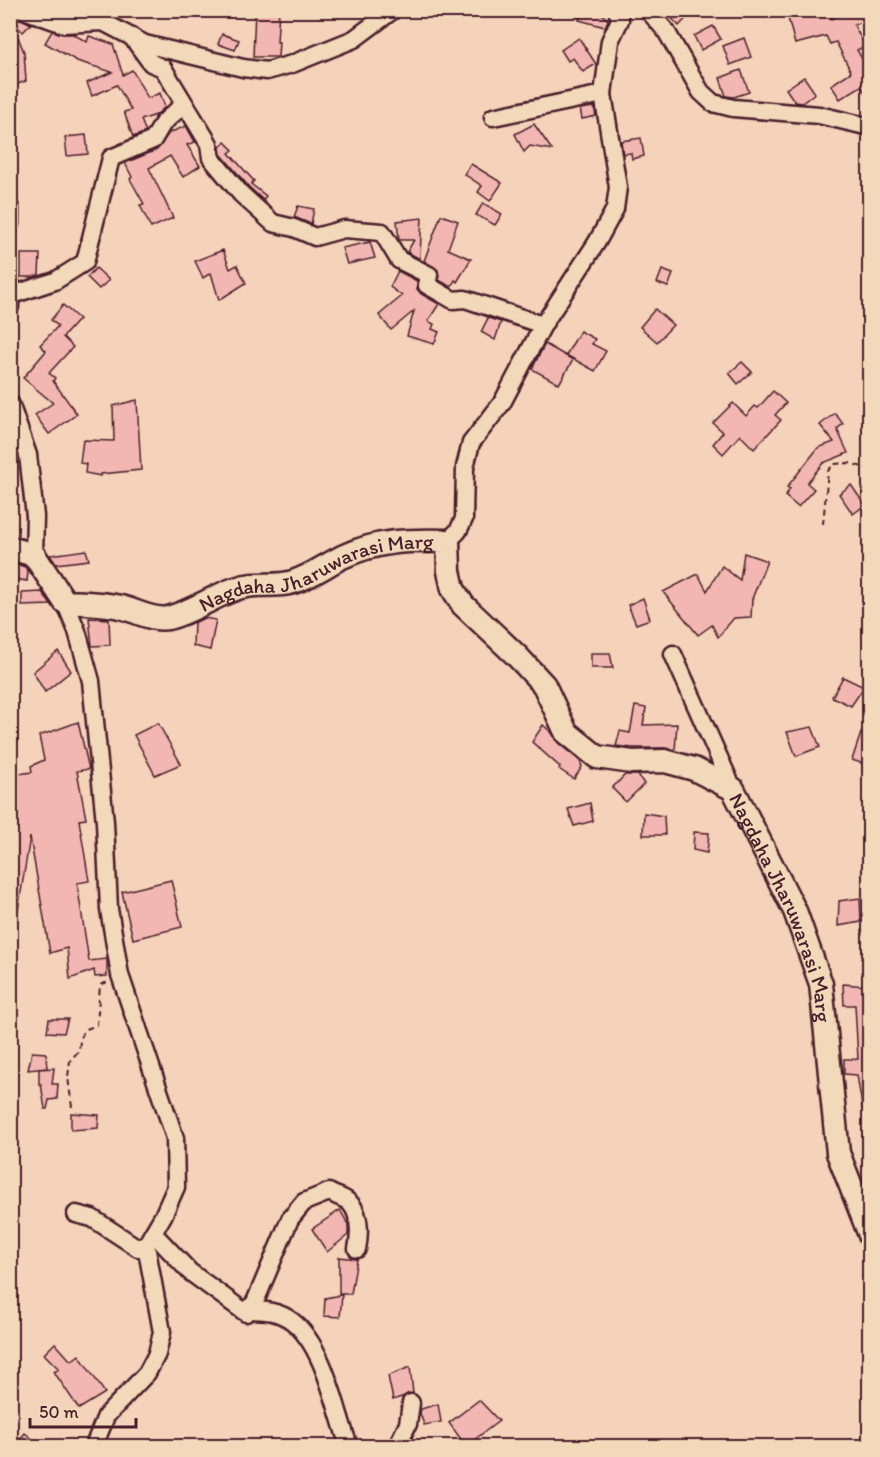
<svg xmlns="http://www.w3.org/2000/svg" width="880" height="1457" viewBox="0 0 880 1457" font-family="Itim,sans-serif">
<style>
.building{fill:#f2b7b2;stroke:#4a1f2b;stroke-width:1.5}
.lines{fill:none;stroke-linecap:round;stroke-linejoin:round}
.street-casing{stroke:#4a1f2b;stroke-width:21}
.secondary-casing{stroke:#4a1f2b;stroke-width:27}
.path{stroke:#4a1f2b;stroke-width:2;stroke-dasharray:6 4.5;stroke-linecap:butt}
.street{stroke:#f2d9ba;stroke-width:16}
.secondary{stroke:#f2d9ba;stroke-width:22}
.labels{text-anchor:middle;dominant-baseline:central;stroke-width:5;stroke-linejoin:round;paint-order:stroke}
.street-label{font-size:21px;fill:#4a1f2b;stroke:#f2d9ba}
</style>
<rect width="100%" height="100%" fill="#f5d2ba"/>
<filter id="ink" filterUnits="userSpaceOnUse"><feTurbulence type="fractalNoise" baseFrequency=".0167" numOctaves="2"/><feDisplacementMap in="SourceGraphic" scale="12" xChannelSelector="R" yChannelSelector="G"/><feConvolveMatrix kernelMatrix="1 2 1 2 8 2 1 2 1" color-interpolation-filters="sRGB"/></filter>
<g filter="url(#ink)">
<g class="building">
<path d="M 255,10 L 279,10 L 277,42 L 279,42 L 278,57 L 253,57 Z"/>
<path d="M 582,10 L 598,10 L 608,20 L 605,27 L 579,20 Z"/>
<path d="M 664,10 L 694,10 L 679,26 Z"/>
<path d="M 799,10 L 829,10 L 831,19 L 850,10 L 870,10 L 870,18 L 854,25 L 865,46 L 857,50 L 870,73 L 870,100 L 861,86 L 840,99 L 831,85 L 851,72 L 836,42 L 830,44 L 826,36 L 795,44 L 787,14 Z"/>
<path d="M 16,16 L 31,24 L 23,32 L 12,22 L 24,52 L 26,81 L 15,85 L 10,73 L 10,19 L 12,21 Z"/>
<path d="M 713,26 L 721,39 L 701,50 L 694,36 Z"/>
<path d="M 52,31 L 63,34 L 73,34 L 87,42 L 89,36 L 113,44 L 123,75 L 132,70 L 148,98 L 160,93 L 165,107 L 156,115 L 141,120 L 146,132 L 133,137 L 124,112 L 131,110 L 117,85 L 92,96 L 87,83 L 112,72 L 77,61 L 45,43 Z"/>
<path d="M 222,34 L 239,40 L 235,50 L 218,44 Z"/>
<path d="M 579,38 L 596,64 L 583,72 L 573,58 L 568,61 L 561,50 Z"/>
<path d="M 744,38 L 751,57 L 730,65 L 723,46 Z"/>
<path d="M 741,70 L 749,92 L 734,97 L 726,96 L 720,78 Z"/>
<path d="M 804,77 L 815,93 L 802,103 L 795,102 L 786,89 Z"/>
<path d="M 594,107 L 596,116 L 582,119 L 580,109 Z"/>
<path d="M 534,124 L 552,150 L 530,146 L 524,152 L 515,134 Z"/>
<path d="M 186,126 L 195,142 L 187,145 L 200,166 L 183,177 L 170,156 L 149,168 L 173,218 L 151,228 L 140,205 L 144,204 L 130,179 L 132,177 L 125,163 L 157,150 L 169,133 Z"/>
<path d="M 86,135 L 88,154 L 67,156 L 65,137 Z"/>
<path d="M 641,138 L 644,156 L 632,159 L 631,153 L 623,154 L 621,141 Z"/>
<path d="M 225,142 L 233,150 L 229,153 L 254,181 L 251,184 L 266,196 L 263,200 L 249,187 L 221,154 L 220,147 Z"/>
<path d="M 471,164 L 502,183 L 490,201 L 478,192 L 482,186 L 464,174 Z"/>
<path d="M 483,203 L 502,214 L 495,225 L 476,215 Z"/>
<path d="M 298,206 L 314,209 L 311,224 L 294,217 Z"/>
<path d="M 441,215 L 458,221 L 448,249 L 471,259 L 457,282 L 455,280 L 451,287 L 439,280 L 438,270 L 424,261 Z"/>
<path d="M 422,218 L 421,234 L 420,259 L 407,252 L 414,240 L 399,240 L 397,221 Z"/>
<path d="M 370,242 L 375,258 L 347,264 L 342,248 Z"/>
<path d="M 223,250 L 230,269 L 237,265 L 246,283 L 219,300 L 211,273 L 203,278 L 195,261 Z"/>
<path d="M 21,254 L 40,254 L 39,275 L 32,277 L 21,277 Z"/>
<path d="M 96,268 L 109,280 L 99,289 L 87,277 Z"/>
<path d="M 662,270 L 673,274 L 668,287 L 657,283 Z"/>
<path d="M 398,271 L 417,281 L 417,289 L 421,294 L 439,304 L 428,321 L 434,324 L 432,329 L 439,332 L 434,344 L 407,336 L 414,311 L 391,330 L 379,315 L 402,296 L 390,287 Z"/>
<path d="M 63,305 L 79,319 L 63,337 L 73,347 L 49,373 L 55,378 L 53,381 L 77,414 L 49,434 L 35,415 L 53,403 L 23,378 L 46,351 L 40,345 L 58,326 L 51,320 Z"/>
<path d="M 655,309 L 673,325 L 657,342 L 640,327 Z"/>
<path d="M 488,318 L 501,322 L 495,340 L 481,332 Z"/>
<path d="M 580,331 L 595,339 L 592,344 L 606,351 L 595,371 L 566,355 Z"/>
<path d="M 545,344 L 573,360 L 559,384 L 532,369 Z"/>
<path d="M 742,362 L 752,372 L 738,384 L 729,373 Z"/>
<path d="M 773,391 L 786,403 L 775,415 L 781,420 L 754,449 L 740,435 L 723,454 L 713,444 L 723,432 L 713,423 L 733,403 L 746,416 L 755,406 L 758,408 Z"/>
<path d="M 137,400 L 141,470 L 101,474 L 101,476 L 85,473 L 86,464 L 80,463 L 83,440 L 114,441 L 113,406 Z"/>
<path d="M 835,413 L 843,424 L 837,429 L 848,453 L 823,463 L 807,483 L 814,489 L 798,507 L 785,496 L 790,489 L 787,487 L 818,448 L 834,442 L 820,425 Z"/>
<path d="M 851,485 L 865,505 L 853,514 L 839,494 Z"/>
<path d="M 86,550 L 89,560 L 56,564 L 50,555 Z"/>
<path d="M 744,553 L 767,561 L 752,599 L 751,617 L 734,618 L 718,637 L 712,625 L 698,635 L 663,592 L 698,574 L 707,591 L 722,566 L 740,580 Z"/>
<path d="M 10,562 L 25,567 L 28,571 L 27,581 L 10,578 Z"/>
<path d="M 42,592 L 51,605 L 22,606 L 22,593 Z"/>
<path d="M 643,598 L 650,619 L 636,624 L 628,605 Z"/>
<path d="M 89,618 L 109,619 L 110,645 L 92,646 Z"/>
<path d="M 204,618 L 216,620 L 210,650 L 193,646 L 194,623 Z"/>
<path d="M 58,651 L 71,671 L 45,692 L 33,672 Z"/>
<path d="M 591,653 L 610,653 L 613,668 L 591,668 Z"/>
<path d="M 843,677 L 864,687 L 851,706 L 832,697 Z"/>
<path d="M 635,706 L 646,708 L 643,725 L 677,724 L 675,750 L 665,748 L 633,748 L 616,746 L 620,731 L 630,733 Z"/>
<path d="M 78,722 L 89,769 L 77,771 L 86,819 L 79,820 L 89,881 L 77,883 L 89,961 L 107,959 L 107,976 L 95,977 L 94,970 L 70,979 L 67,948 L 50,953 L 30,837 L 17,917 L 10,916 L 10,775 L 32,772 L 31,766 L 44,760 L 39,736 Z"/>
<path d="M 158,723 L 181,764 L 155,775 L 134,735 Z"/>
<path d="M 543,725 L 552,733 L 558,743 L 580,761 L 582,767 L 574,779 L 559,769 L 560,767 L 532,742 Z"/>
<path d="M 812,727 L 820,747 L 796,756 L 787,732 Z"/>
<path d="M 861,733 L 870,736 L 870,766 L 852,760 Z"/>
<path d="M 625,775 L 638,775 L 644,784 L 626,802 L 612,788 Z"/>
<path d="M 590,803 L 593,821 L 574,826 L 568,809 Z"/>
<path d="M 644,813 L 664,816 L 665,835 L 643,835 Z"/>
<path d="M 694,832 L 709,833 L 707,853 L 693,850 Z"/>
<path d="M 171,880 L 182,927 L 133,939 L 122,892 Z"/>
<path d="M 860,898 L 861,922 L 838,926 L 839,901 Z"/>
<path d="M 843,984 L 866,986 L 866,1024 L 870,1024 L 870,1111 L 863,1112 L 857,1075 L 844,1074 L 844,1059 L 858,1059 L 855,1005 L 844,1005 Z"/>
<path d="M 49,1019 L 68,1019 L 64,1033 L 47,1032 Z"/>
<path d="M 32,1052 L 46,1053 L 47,1068 L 28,1070 Z"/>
<path d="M 54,1068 L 52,1084 L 58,1084 L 57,1099 L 49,1100 L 47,1109 L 45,1109 L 41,1084 L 39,1084 L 39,1069 Z"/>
<path d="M 71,1113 L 99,1115 L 98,1128 L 71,1130 Z"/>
<path d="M 340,1210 L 348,1224 L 348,1235 L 327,1252 L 312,1229 Z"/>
<path d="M 339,1257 L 357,1259 L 351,1294 L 339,1294 Z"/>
<path d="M 342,1295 L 340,1317 L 324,1316 L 325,1298 Z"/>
<path d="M 55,1343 L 71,1361 L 79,1355 L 105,1393 L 79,1409 L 54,1372 L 59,1369 L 44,1354 Z"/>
<path d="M 410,1367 L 413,1393 L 393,1400 L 388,1376 Z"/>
<path d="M 479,1400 L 499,1421 L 466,1446 L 449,1423 Z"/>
<path d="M 438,1404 L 441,1422 L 424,1425 L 420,1413 L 421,1409 Z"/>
<path d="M 25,1433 L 41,1446 L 14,1446 Z"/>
</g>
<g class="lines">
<defs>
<g id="street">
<path d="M 24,10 L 63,24 L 103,22 L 145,44 L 243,68 L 267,71 L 292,64 L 354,39 L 393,10"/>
<path d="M 648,10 L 666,31 L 701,92 L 713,103 L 733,108 L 819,115 L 870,127"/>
<path d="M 132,37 L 151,63 L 163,68 L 209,144 L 211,158 L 241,194 L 273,223 L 294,228 L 315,237 L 344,229 L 382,232 L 399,260 L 429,275 L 427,285 L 453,300 L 465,299 L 543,325"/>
<path d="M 493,117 L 603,94"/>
<path d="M 10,208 L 10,224"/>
<path d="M 10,281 L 10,307"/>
<path d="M 12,295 L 55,281 L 85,262 L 111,158 L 153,140 L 163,123 L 183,105"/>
<path d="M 10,403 L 28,455 L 35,516 L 34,555"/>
<path d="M 448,541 L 458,531 L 464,519 L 465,467 L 471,443 L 502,403 L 543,325 L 597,242 L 615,209 L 618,187 L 603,94 L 610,41 L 620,20 L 617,10"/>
<path d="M 65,602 L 77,631 L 91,681 L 105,822 L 109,909 L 120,975 L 175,1138 L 176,1187 L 163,1216 L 146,1245 L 162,1332 L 157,1354 L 147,1373 L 106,1416 L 94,1446"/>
<path d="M 673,654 L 733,789"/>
<path d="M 76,1214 L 92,1218 L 138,1248 L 146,1245"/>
<path d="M 153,1233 L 190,1272 L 246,1313 L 255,1302 L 290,1219 L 304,1202 L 329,1192 C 334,1195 341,1197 346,1200 C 361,1209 360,1235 357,1249"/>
<path d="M 248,1310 C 264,1310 279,1311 292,1321 C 325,1347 335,1408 349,1446"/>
<path d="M 397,1446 L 408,1424 L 411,1403"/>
</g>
<g id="secondary">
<path id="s1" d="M 10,548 L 34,555 L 65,602 C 83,603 102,603 120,607 C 135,610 152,621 168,618 C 192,612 212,597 235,589 C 256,581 273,588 293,582 C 310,577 326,565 342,557 C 378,540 409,540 448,541 L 449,571 L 453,589 L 463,605 L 517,656 L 544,685 L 566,732 L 597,757 L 632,762 L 665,761 L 694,769 L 733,789 L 795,911 L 821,984 L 838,1153 L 870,1235"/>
</g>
</defs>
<use href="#street" class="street-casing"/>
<use href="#secondary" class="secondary-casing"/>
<g class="path">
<path d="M 823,524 L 828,471 L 834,464 L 849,463 L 870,469"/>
<path d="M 72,1107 L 68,1077 L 70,1061 L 79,1050 L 80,1041 L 84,1030 L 97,1025 L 100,985 L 108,982"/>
</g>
<use href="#street" class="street"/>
<use href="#secondary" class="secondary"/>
</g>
</g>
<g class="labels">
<g class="street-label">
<text stroke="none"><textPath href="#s1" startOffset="344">Nagdaha Jharuwarasi Marg</textPath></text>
<text stroke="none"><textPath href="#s1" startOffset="1026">Nagdaha Jharuwarasi Marg</textPath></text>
</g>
</g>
<rect width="880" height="1457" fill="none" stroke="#f2d9ba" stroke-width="36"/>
<rect x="18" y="18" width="844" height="1421" fill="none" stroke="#4a1f2b" stroke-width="2" filter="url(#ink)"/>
<path d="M30 1418v9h106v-9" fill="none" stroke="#4a1f2b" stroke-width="3"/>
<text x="39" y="1418" font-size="18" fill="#4a1f2b" stroke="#f2d9ba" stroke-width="4.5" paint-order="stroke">50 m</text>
</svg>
